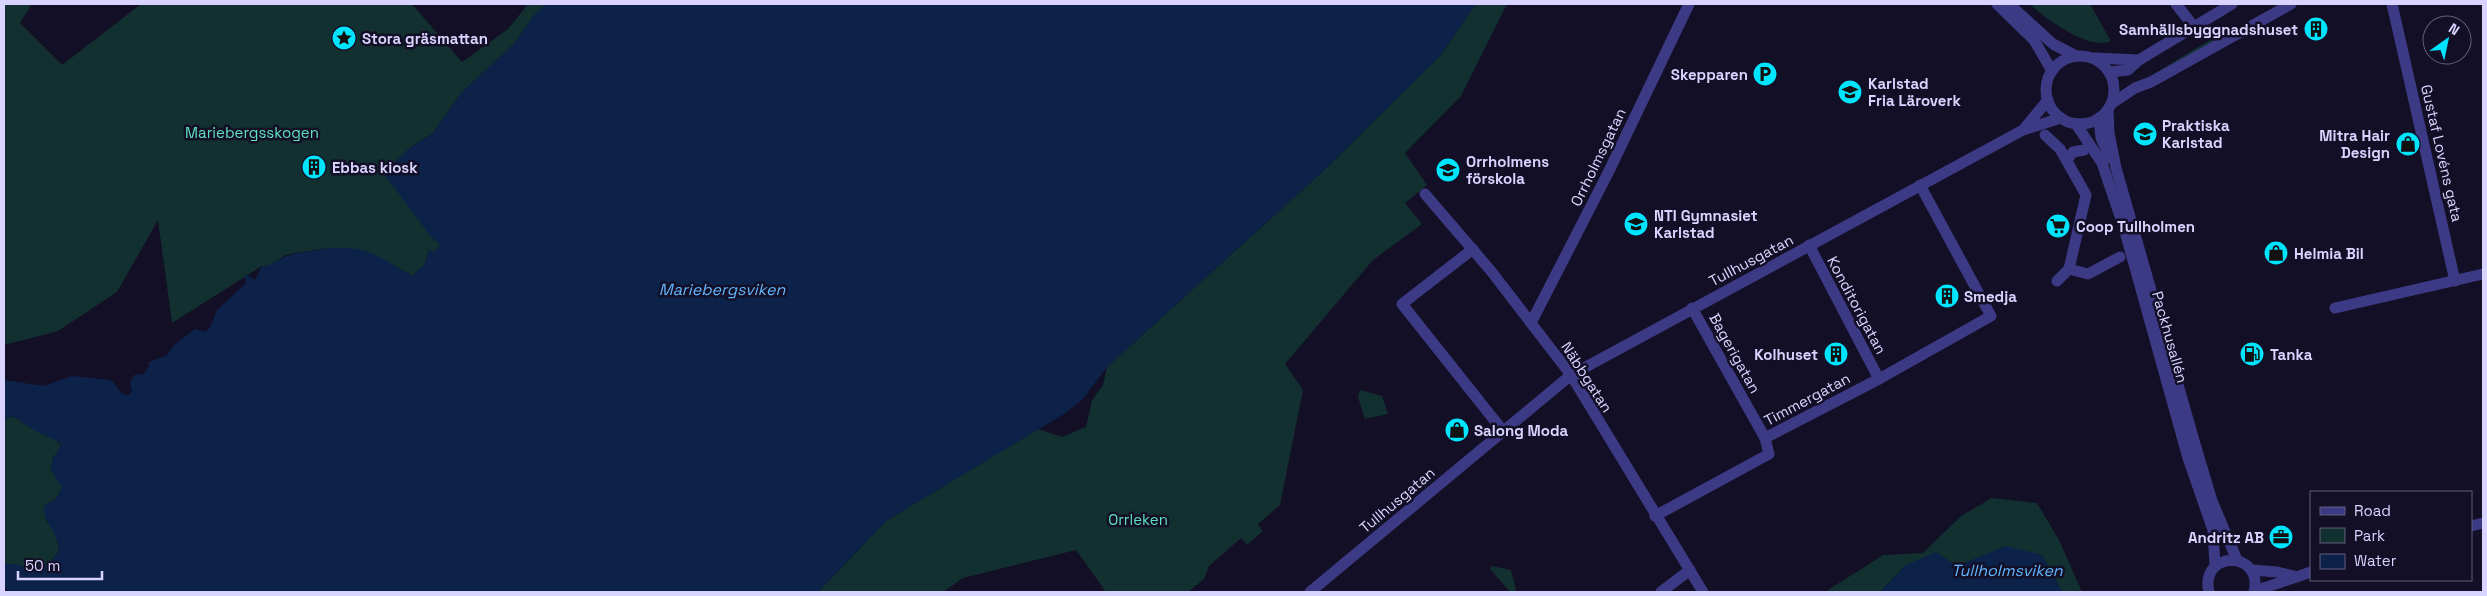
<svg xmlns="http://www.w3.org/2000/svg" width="2487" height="596" viewBox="0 0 2487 596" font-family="'Space Grotesk',sans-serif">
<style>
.green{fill:#12302f}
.water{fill:#0c2248}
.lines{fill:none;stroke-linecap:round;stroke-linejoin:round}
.minor{stroke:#3d3a85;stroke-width:11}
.labels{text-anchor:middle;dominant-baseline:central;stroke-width:5;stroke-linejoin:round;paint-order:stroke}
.poi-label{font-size:15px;font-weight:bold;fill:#d9d4ff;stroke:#130f26;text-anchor:start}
.park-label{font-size:15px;fill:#5fe0c0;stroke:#130f26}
.street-label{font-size:15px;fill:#d9d4ff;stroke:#130f26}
.water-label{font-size:16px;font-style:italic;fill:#62b6ff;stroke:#130f26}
</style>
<rect width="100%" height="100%" fill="#130f26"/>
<g class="green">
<path d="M 4,4 L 32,4 L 20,23 L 62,65 L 141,4 L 412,4 L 462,62 L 508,29 L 528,4 L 546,4 L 534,16 L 514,44 L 462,92 L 432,134 L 411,147 L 389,168 L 439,243 L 439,247 L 433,252 L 429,250 L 425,264 L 412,276 C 376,255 353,242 309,251 C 302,252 293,253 286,255 C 278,259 272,267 262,266 L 172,323 L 158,220 L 117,292 L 58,331 L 4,345 Z"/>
<path d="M 1476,4 L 1507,4 L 1461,96 L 1405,153 L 1427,185 L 1405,203 L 1422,224 L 1373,260 L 1285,364 L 1303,390 L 1280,505 L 1258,524 L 1263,531 L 1247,545 L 1241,538 L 1209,566 L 1204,579 L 1188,592 L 1106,592 L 1076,550 L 963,578 L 943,592 L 818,592 L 886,521 L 1038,429 L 1062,437 L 1086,427 L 1092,400 L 1103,385 L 1107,367 L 1320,174 L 1439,57 Z"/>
<path d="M 2029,4 L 2090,4 L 2111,41 C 2088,51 2046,18 2029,4 Z"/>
<path d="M 2223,32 L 2232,34 L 2147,78 Z"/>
<path d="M 1360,390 L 1382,396 L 1388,414 L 1365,419 L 1358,397 Z"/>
<path d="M 13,416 L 29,427 L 55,439 L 61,446 L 53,458 L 51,469 L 62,487 L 56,499 L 48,503 L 46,520 L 56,533 L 59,551 C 45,573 26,570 4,564 L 4,420 Z"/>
<path d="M 1992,498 L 2037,503 L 2059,540 L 2082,592 L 2062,592 L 2042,555 L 2006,547 L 1957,566 L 1906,565 L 1880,592 L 1825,592 L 1883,555 L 1923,553 L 1961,516 Z"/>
<path d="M 1492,566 L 1511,570 L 1516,590 L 1514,592 L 1510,592 L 1490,569 Z"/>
</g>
<g class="water">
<path d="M 546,4 L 1476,4 L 1439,57 L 1320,174 L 1107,367 L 1082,400 L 1064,414 L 886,521 L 818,592 L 10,592 L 4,588 L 4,564 L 17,564 L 31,570 L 51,562 L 59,551 C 59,531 42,523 44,506 L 56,499 L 62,487 L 51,470 L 53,458 L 61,446 L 59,442 L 37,432 L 13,416 L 4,420 L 4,380 L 44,386 L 72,376 L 109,380 L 113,382 L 122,394 L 128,395 L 132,392 L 130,383 L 134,375 L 144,374 L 149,366 L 149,362 L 166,356 L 173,346 L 195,329 L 205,332 L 210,327 L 217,310 L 246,283 L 245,274 L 255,280 L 262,266 C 272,267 280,257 290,255 C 320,249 350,242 378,256 C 390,262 401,270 412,276 L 425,264 L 429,250 L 433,252 L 439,247 L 439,243 L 431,237 L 384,174 L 407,150 L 432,134 L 462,92 L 514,44 L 533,16 Z"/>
<path d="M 2006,546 L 2042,555 L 2062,592 L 1880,592 L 1906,565 L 1936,552 L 1957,566 Z"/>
</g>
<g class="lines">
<g class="minor">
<path d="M 1997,4 L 2034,40 L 2052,71"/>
<path d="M 2009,4 L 2053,44 L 2076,56"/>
<path d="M 2176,4 L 2194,27"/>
<path d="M 2392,4 L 2455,281"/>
<circle cx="2080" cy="90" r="34"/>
<path d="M 2095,58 L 2139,60"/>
<path d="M 2109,72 L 2128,70 L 2139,60 L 2232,4"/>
<path d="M 2111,104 L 2135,88 L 2151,82 L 2291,4"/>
<path d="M 2108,110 L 2109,133 L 2116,168 L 2195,444 L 2212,501 L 2237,560"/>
<path d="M 2099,118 L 2101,138 L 2110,158"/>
<path d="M 2076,124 L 2102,163 L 2124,228 L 2188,458 L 2213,530 L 2215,566"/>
<path d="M 2023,130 L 2048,100"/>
<path d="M 2045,135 L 2060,149 L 2086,195 L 2069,269 L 2057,281"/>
<path d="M 2067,160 L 2073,152 L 2084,150"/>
<path d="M 1425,194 L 1491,271 L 1571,375 L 1703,592"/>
<path d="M 1809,245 L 1879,379"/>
<path d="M 1473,249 L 1402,304 L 1503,431"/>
<path d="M 2069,269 L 2088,274 L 2120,257"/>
<path d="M 2335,308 L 2483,274"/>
<path d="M 1531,323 L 1608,173 L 1689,4"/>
<path d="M 1765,438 L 1879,379 L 1991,316 L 1920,185"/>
<path d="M 1655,516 L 1769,454 L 1765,438 L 1692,308"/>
<path d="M 2471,526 L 2483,523"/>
<path d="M 2252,570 L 2277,572 L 2294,576"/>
<path d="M 2255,591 L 2311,572"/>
<path d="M 1310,592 L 1571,375 L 2023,130 L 2061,118"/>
<path d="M 1661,592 L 1690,570"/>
<path d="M 2209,592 C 2199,550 2264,550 2254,592"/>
</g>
</g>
<defs>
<symbol id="building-disc" viewBox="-11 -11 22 22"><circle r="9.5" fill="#00e5ff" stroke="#130f26"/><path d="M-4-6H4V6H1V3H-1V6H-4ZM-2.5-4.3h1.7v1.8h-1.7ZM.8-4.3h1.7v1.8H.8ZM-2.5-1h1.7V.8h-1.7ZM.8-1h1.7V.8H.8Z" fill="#111"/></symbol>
<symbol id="sight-disc" viewBox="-11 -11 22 22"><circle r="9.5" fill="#00e5ff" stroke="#130f26"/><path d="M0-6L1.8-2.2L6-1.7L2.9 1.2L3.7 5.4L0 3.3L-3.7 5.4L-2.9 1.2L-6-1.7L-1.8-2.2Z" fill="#111"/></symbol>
<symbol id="parking-disc" viewBox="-11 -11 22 22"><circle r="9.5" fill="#00e5ff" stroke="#130f26"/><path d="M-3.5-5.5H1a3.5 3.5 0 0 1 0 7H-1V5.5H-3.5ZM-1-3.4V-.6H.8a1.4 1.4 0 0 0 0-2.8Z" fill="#111"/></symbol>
<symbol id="school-disc" viewBox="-11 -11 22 22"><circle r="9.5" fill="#00e5ff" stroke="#130f26"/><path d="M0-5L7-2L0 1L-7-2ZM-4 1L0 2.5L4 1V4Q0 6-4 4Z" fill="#111"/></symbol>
<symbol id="shop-disc" viewBox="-11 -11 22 22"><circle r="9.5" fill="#00e5ff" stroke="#130f26"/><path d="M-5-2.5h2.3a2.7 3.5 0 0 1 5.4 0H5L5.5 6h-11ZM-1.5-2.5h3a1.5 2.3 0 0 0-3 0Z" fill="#111"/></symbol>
<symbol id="supermarket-disc" viewBox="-11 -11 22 22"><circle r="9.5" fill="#00e5ff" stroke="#130f26"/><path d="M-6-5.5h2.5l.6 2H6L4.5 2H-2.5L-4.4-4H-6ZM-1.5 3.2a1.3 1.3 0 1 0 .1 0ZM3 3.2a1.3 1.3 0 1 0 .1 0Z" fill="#111"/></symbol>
<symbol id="fuel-disc" viewBox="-11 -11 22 22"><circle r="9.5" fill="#00e5ff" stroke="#130f26"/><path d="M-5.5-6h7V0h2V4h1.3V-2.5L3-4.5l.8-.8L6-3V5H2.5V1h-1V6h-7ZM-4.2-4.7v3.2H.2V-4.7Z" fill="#111"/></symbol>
<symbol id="office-disc" viewBox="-11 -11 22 22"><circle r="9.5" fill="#00e5ff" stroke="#130f26"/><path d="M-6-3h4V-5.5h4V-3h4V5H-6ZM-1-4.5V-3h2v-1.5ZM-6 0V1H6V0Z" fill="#111"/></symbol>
</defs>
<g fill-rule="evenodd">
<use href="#building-disc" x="2302" y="15" width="28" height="28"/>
<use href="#sight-disc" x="330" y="24" width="28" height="28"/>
<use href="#parking-disc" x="1751" y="60" width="28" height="28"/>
<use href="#school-disc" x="1836" y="78" width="28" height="28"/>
<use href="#school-disc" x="2131" y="120" width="28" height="28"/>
<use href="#shop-disc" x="2394" y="130" width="28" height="28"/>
<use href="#building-disc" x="300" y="153" width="28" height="28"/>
<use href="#school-disc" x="1434" y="156" width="28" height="28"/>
<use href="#school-disc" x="1622" y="210" width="28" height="28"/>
<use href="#supermarket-disc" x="2044" y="212" width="28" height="28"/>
<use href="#shop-disc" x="2262" y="239" width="28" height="28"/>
<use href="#building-disc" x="1933" y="282" width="28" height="28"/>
<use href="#building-disc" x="1822" y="340" width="28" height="28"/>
<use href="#fuel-disc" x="2238" y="340" width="28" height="28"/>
<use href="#shop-disc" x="1443" y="416" width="28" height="28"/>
<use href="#office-disc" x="2267" y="523" width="28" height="28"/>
</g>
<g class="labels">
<g class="poi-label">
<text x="2298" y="29" text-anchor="end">Samhällsbyggnadshuset</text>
<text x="362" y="38">Stora gräsmattan</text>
<text x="1748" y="74" text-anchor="end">Skepparen</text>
<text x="1868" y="83">Karlstad<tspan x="1868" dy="17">Fria Läroverk</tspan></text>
<text x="2162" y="125">Praktiska<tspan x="2162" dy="17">Karlstad</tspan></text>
<text x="2390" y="135" text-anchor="end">Mitra Hair<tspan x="2390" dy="17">Design</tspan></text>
<text x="1466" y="161">Orrholmens<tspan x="1466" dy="17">förskola</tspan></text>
<text x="332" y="167">Ebbas kiosk</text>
<text x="1654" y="215">NTI Gymnasiet<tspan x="1654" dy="17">Karlstad</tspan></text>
<text x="2076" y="226">Coop Tullholmen</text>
<text x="2294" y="253">Helmia Bil</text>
<text x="1964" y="296">Smedja</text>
<text x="1818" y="354" text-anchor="end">Kolhuset</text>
<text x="2270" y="354">Tanka</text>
<text x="1474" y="430">Salong Moda</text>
<text x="2264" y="537" text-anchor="end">Andritz AB</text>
</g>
<g class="park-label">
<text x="252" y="132">Mariebergsskogen</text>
<text x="1138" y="519">Orrleken</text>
</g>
<g class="street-label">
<text transform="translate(2442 153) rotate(77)">Gustaf Lovéns gata</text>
<text transform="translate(1598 157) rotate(-64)">Orrholmsgatan</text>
<text transform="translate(1751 260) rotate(-28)">Tullhusgatan</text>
<text transform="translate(1857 305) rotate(62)">Konditorigatan</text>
<text transform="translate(2170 337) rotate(74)">Packhusallén</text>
<text transform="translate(1735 353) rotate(61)">Bagerigatan</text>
<text transform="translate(1587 377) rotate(57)">Näbbgatan</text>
<text transform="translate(1807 399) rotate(-28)">Timmergatan</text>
<text transform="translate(1397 500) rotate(-40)">Tullhusgatan</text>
</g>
<g class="water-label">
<text x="722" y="289">Mariebergsviken</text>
<text x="2007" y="570">Tullholmsviken</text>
</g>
</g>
<rect width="2487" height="596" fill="none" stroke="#d9d4ff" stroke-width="10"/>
<rect x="2310" y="491" width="162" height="90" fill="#130f26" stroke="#625e7d"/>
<rect x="2320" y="507" width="25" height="8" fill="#3d3a85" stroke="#625e7d"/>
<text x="2354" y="516" font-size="15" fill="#d9d4ff">Road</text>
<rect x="2320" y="528" width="25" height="15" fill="#12302f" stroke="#625e7d"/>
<text x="2354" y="541" font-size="15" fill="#d9d4ff">Park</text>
<rect x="2320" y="554" width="25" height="15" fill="#0c2248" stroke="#625e7d"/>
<text x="2354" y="566" font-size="15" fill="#d9d4ff">Water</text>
<g transform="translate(2447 40) rotate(33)"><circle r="24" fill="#130f26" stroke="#625e7d"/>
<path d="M0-4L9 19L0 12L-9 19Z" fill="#00e5ff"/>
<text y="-8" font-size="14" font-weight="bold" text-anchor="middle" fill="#d9d4ff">N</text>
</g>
<path d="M18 571v8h84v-8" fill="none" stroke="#d9d4ff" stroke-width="2.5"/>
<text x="25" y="571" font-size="15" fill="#d9d4ff" stroke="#130f26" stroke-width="4" paint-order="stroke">50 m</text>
</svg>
